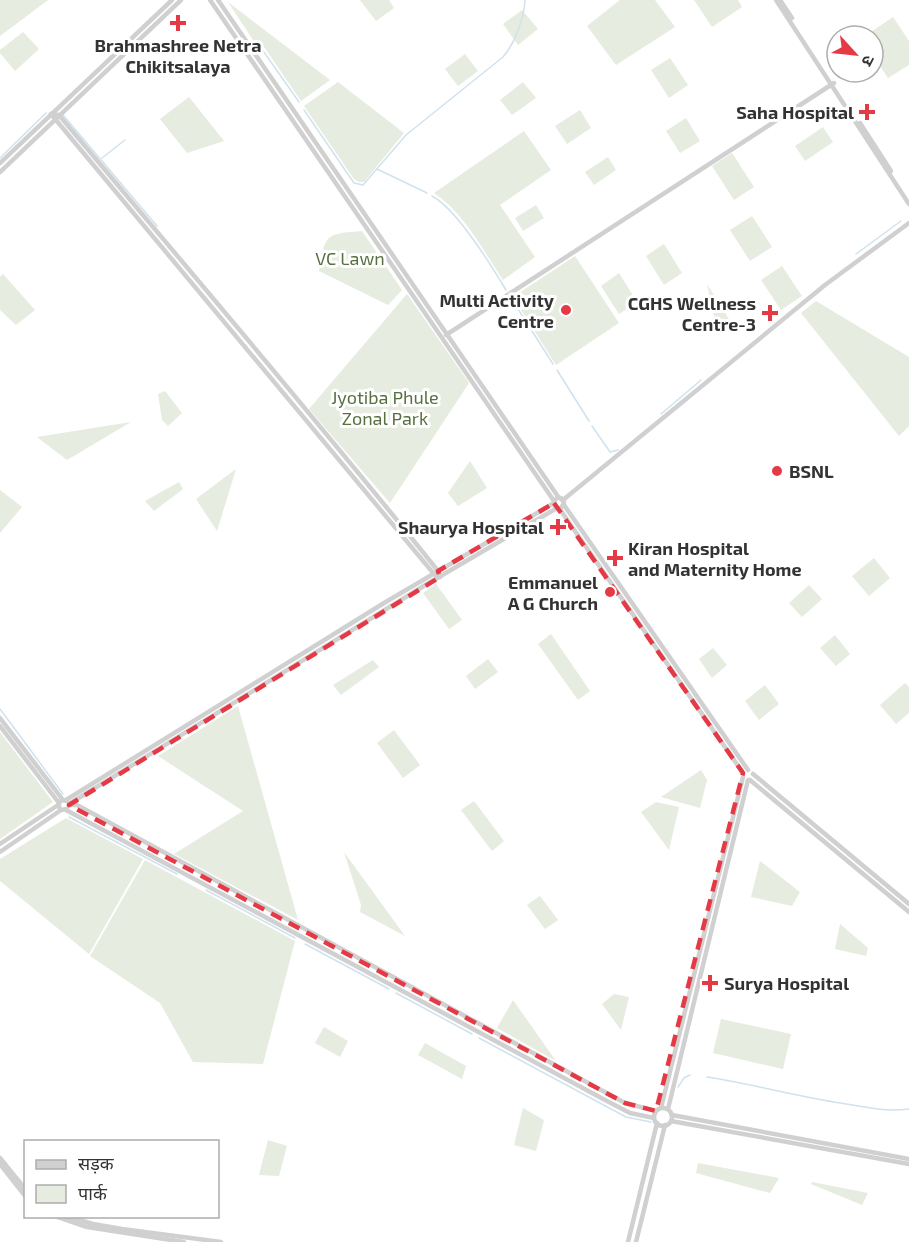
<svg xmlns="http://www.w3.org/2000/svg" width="909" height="1242" viewBox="0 0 909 1242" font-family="'Exo 2','Noto Sans Devanagari',sans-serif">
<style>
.green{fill:#e6ecdf}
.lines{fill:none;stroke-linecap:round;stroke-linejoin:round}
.stream{stroke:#cfe2ee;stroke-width:1.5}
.minor{stroke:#d0d0d0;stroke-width:4.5}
.marked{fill:none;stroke:#e63946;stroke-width:4.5;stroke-dasharray:12 8;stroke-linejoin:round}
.poi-dot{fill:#e63946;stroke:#fff;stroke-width:2}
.labels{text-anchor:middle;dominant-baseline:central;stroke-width:6;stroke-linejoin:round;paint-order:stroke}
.poi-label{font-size:18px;font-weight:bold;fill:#333;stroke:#fff;text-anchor:end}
.park-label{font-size:18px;fill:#56703f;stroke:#fff}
</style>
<rect width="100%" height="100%" fill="#fff"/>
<g class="green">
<path d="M 0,0 L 48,0 L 0,36 Z"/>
<path d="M 360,0 L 389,0 L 394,8 L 376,21 Z"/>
<path d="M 620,0 L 655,0 L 675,27 L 616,65 L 587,26 Z"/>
<path d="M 694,0 L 738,0 L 742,7 L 712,27 Z"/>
<path d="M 228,2 L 330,80 L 301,101 L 260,41 L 253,40 Z"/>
<path d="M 522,10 L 538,29 L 518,45 L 503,24 Z"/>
<path d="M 893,17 L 909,41 L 909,65 L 888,78 L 873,55 L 873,36 L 865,36 Z"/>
<path d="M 23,32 L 39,49 L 15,71 L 0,53 L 0,50 Z"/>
<path d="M 465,54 L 478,71 L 458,86 L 445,69 Z"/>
<path d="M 670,58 L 688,85 L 669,98 L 651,70 Z"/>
<path d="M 338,82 L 404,133 L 364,182 L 359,182 L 354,179 L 304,106 Z"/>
<path d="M 523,82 L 536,98 L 512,115 L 500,100 Z"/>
<path d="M 189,97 L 224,141 L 187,153 L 160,119 Z"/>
<path d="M 580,110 L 591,128 L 567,144 L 555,126 Z"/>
<path d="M 686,118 L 700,141 L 680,153 L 666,131 Z"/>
<path d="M 823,127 L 833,142 L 805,161 L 795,146 Z"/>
<path d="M 524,131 L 551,170 L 500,205 L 535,257 L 503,280 C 482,249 465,214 434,193 Z"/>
<path d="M 732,153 L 754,187 L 734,200 L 712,166 Z"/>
<path d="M 608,157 L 616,170 L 594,185 L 585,172 Z"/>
<path d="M 536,205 L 544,218 L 523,231 L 515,218 Z"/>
<path d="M 752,216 L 772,247 L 750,261 L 730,230 Z"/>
<path d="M 362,231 L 402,290 L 388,305 L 319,271 C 325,234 325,234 362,231 Z"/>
<path d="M 664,244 L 682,273 L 664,285 L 646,256 Z"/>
<path d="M 575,256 L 619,323 L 556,365 L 513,297 Z"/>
<path d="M 782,266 L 802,296 L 781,310 L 761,280 Z"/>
<path d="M 619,273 L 637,302 L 619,314 L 601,286 Z"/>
<path d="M 3,274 L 35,310 L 16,325 L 0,310 L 0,277 Z"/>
<path d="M 707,284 L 732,324 L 718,335 Z"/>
<path d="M 407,294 L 469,383 L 390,503 L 309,409 Z"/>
<path d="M 816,301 L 909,357 L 909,426 L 899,436 L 801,313 Z"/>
<path d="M 165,391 L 182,413 L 168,426 L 162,420 L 158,394 Z"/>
<path d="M 131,422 L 67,460 L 37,437 Z"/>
<path d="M 470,461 L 487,488 L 458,506 L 448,493 Z"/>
<path d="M 236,469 L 217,531 L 196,499 Z"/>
<path d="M 179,482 L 183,489 L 154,511 L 145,501 Z"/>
<path d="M 0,490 L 22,507 L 0,533 Z"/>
<path d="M 874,558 L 890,578 L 869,596 L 852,576 Z"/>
<path d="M 436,584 L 462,620 L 449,629 L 423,593 Z"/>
<path d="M 809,585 L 822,599 L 802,617 L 789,603 Z"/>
<path d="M 551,634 L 590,691 L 578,700 L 538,644 Z"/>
<path d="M 835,635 L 850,654 L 836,666 L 820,648 Z"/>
<path d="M 713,648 L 727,665 L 712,678 L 699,659 Z"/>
<path d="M 488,659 L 498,672 L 475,689 L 466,676 Z"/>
<path d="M 373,660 L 379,667 L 341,695 L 333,685 Z"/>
<path d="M 905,683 L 909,687 L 909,713 L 896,724 L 880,705 Z"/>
<path d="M 765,685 L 779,704 L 759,720 L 745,701 Z"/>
<path d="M 238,706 L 298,920 L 174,854 L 243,811 L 158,756 Z"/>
<path d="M 394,730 L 420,765 L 403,778 L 377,743 Z"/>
<path d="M 0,732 L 53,802 L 0,839 Z"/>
<path d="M 701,770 L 707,780 L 700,808 L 661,797 Z"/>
<path d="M 474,801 L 504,841 L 492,851 L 461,810 Z"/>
<path d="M 656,802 L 679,807 L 669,850 L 641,812 Z"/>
<path d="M 66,818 L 143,859 L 89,954 L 0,881 L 0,859 Z"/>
<path d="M 344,852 L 405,936 L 360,912 L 361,905 Z"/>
<path d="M 145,860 L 295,941 L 263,1064 L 193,1062 L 160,1003 L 90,956 Z"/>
<path d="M 760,861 L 800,892 L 792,906 L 751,897 Z"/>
<path d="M 540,896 L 558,920 L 545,929 L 527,905 Z"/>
<path d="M 840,924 L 868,948 L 866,956 L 835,949 Z"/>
<path d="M 614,994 L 629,997 L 621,1030 L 602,1004 Z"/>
<path d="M 513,1000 L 556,1061 L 497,1028 Z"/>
<path d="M 721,1019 L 791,1034 L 783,1069 L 713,1053 Z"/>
<path d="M 324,1027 L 348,1041 L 340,1057 L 315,1043 Z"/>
<path d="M 425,1043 L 466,1066 L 462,1079 L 418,1055 Z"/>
<path d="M 523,1108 L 544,1120 L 536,1151 L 514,1145 Z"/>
<path d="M 268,1140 L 287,1146 L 279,1176 L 259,1175 Z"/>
<path d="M 698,1163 L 779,1178 L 770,1193 L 696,1173 Z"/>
<path d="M 812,1182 L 868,1193 L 862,1205 L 811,1184 Z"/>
</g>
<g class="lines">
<g class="stream">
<path d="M 253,42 L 256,42 L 259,45 L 299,102"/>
<path d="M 304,110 L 354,183 L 363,185 L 406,135 L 503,57 C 515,43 524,19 525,0"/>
<path d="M 63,115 L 157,226"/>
<path d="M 0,158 L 46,113"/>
<path d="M 102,158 L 125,140"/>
<path d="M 377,169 L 427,193"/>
<path d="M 432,196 C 457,209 491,265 506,290"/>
<path d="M 856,254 L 901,221"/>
<path d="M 511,298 L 553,364"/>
<path d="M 557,370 L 589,421"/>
<path d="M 661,414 L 701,380"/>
<path d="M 592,426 L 610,452 L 618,450"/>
<path d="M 0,709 L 63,794"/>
<path d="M 69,817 L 177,874"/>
<path d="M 206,890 L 295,938"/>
<path d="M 305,944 L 389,989"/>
<path d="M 396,993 L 472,1034"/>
<path d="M 479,1038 L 626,1117 L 651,1122"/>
<path d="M 707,1077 C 752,1084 795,1096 840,1103 C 864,1107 885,1112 909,1109"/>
<path d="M 678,1087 L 684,1078 L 690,1075"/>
</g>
<g class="minor">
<path d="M 210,0 L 554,501"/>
<path d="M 218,0 L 559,498"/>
<path d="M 776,0 L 909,204"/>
<path d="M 780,0 L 792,18"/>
<path d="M 51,114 L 59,115 C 186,267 315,417 438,571 L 440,577"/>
<path d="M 51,114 L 434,574 L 440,577"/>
<path d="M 860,123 L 891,171"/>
<path d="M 0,163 L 172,0"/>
<path d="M 0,172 L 181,0"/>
<path d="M 446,335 L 834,83"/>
<path d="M 563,500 L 825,285 L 909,223"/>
<path d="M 564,505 L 748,770"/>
<path d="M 559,508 L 743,773"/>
<path d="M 0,718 L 63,800"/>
<path d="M 0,726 L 59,803"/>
<path d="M 753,774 L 909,904"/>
<path d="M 750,780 L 909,912"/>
<path d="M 66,800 L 384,603 L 554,503"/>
<path d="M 69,804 L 427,584 L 557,508 L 561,508 L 564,503 L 561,498 L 557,498 L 554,501 L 554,505 L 557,508"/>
<path d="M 69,805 L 77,805 L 625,1103 L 656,1111"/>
<path d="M 61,810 L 59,807 L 59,802 L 63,800 L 67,801"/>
<path d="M 66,810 L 605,1100 L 630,1113 L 654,1118"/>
<path d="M 0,844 L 58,805"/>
<path d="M 0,852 L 61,810 L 67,809"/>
<path d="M 661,1108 L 743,777"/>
<circle cx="663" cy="1117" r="9"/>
<path d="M 668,1109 L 748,780"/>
<path d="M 672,1115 L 909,1159"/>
<path d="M 671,1121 L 909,1164"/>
<path d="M 0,1158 L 26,1190"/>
<path d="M 0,1164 L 26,1197"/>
<path d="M 55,1216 L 87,1227 L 184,1242"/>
<path d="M 66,1216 L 93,1224 L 122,1229 L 221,1242"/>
<path d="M 628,1242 L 657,1123"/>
<path d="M 636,1242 L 665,1125"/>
</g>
</g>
<path class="marked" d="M 554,503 L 743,773 L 656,1111 L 625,1103 L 69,805 L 440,577 L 438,571 Z"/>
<g class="poi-dot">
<path d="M175 14h6v6h6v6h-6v6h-6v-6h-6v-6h6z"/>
<path d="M864 103h6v6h6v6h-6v6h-6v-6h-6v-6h6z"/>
<circle cx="566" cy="310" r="6"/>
<path d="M767 304h6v6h6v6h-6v6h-6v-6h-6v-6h6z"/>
<circle cx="777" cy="471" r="6"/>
<path d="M555 518h6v6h6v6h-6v6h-6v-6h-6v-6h6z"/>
<path d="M612 549h6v6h6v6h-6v6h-6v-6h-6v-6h6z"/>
<circle cx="610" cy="592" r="6"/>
<path d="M707 974h6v6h6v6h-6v6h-6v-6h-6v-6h6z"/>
</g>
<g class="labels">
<g class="poi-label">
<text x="178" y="45" text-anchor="middle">Brahmashree Netra<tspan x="178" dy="21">Chikitsalaya</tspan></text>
<text x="854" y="112">Saha Hospital</text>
<text x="554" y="300">Multi Activity<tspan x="554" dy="21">Centre</tspan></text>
<text x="756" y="303">CGHS Wellness<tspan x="756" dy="21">Centre-3</tspan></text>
<text x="789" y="471" text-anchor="start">BSNL</text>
<text x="544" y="527">Shaurya Hospital</text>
<text x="628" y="548" text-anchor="start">Kiran Hospital<tspan x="628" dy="21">and Maternity Home</tspan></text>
<text x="598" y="582">Emmanuel<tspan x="598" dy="21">A G Church</tspan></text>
<text x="724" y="983" text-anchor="start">Surya Hospital</text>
</g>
<g class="park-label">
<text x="350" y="258">VC Lawn</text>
<text x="385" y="397">Jyotiba Phule<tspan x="385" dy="21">Zonal Park</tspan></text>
</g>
</g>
<rect x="24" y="1140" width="195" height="78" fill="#ffffff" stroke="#adadad" stroke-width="1.5"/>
<rect x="36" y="1160" width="30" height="9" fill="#d0d0d0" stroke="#adadad" stroke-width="1.5"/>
<text x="78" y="1170" font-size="18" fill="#333333">सड़क</text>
<rect x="36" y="1185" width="30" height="18" fill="#e6ecdf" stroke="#adadad" stroke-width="1.5"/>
<text x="78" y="1200" font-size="18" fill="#333333">पार्क</text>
<g transform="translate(855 54) rotate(117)"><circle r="28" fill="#ffffff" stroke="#adadad" stroke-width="1.5"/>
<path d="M0-4.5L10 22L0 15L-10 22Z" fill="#e63946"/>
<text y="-9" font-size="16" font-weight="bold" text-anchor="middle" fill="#333333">उ</text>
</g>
</svg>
